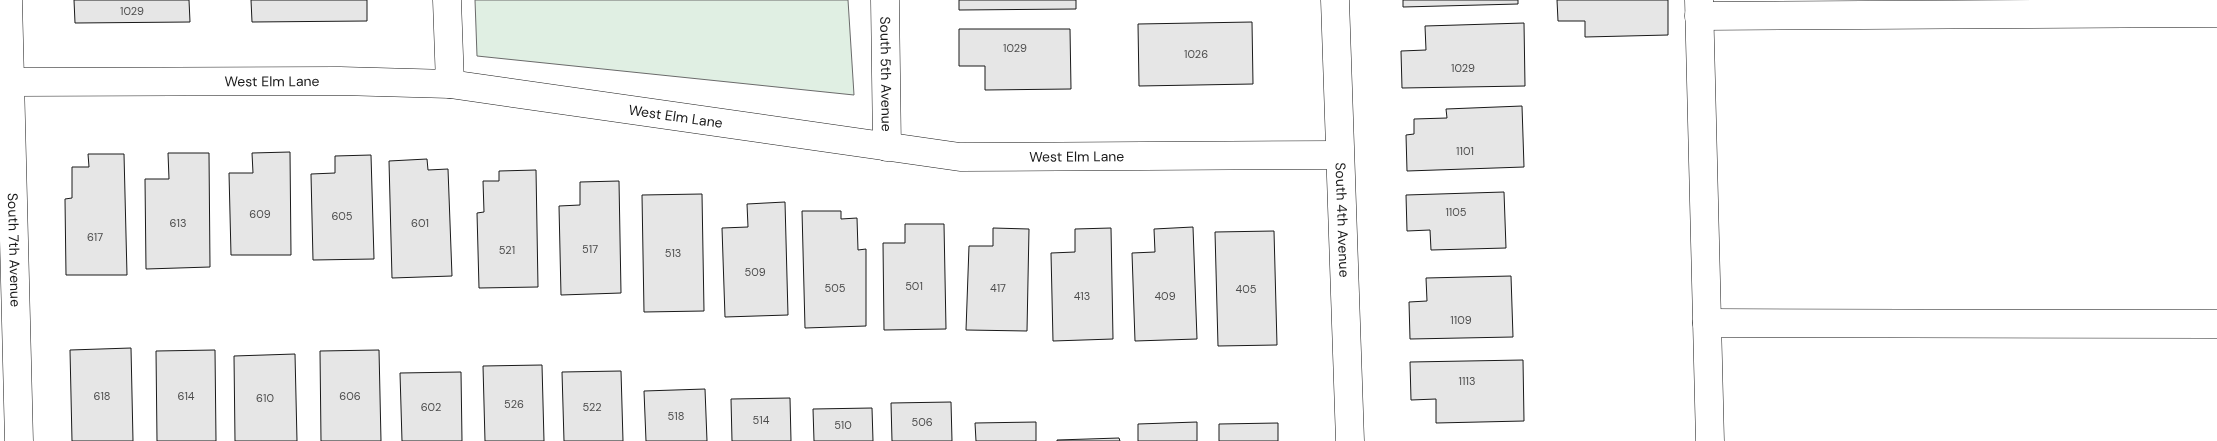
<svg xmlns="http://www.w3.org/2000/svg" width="2217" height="441" viewBox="0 0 2217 441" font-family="'DM Sans',sans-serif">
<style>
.green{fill:#e0efe3;stroke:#6a6a6a}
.building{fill:#e6e6e6;stroke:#1a1a1a}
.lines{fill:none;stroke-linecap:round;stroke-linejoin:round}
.minor-casing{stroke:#1a1a1a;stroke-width:29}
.minor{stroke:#fff;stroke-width:28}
.labels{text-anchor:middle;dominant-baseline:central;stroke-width:4;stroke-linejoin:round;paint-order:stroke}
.number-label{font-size:11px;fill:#4d4d4d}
.street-label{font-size:14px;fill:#1a1a1a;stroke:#fff}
</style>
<rect width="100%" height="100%" fill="#fff"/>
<path class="green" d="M 475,0 L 848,0 L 854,95 L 477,56 Z"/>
<g class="building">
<path d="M 74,0 L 189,0 L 190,22 L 75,23 Z"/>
<path d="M 251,0 L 367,0 L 367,21 L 252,22 Z"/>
<path d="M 959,0 L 1076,0 L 1076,9 L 959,10 Z"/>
<path d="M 1403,0 L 1518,0 L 1518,4 L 1403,7 Z"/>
<path d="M 1557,0 L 1668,0 L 1668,35 L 1585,37 L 1585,21 L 1558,21 Z"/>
<path d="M 1252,22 L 1253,84 L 1139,86 L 1138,24 Z"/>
<path d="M 1524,23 L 1525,86 L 1402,88 L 1401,51 L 1426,50 L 1425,26 Z"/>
<path d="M 959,29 L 1070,29 L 1071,89 L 985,90 L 985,66 L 959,66 Z"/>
<path d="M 1522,106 L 1524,167 L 1407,171 L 1406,135 L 1414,134 L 1414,119 L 1447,118 L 1446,109 Z"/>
<path d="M 290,152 L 291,255 L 231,255 L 229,173 L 253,173 L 252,153 Z"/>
<path d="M 168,153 L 209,153 L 210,267 L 146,269 L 145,179 L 169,179 Z"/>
<path d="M 88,154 L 124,154 L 127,275 L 66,275 L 65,199 L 72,198 L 72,167 L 89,167 Z"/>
<path d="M 371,155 L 374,259 L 313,260 L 311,174 L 335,173 L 335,156 Z"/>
<path d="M 427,159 L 428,170 L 448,169 L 452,276 L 392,278 L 389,161 Z"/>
<path d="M 536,170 L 538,287 L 479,288 L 477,213 L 484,212 L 483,181 L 499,181 L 499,171 Z"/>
<path d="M 619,181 L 621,293 L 561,295 L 559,206 L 580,205 L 580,182 Z"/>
<path d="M 1504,192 L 1506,248 L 1431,250 L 1430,230 L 1407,231 L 1406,195 Z"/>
<path d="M 702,194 L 704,311 L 644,312 L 642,195 Z"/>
<path d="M 785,202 L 788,315 L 725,317 L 722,228 L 748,227 L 747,204 Z"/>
<path d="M 802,211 L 841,211 L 841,219 L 857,218 L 858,250 L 866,249 L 866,326 L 805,328 Z"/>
<path d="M 905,224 L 944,224 L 946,329 L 884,330 L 883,243 L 905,243 Z"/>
<path d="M 1193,227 L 1197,339 L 1135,341 L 1132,253 L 1155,252 L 1154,229 Z"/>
<path d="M 993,228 L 1029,229 L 1027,331 L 966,330 L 969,246 L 993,246 Z"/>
<path d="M 1111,228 L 1113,339 L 1053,341 L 1051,253 L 1075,252 L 1075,229 Z"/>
<path d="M 1274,231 L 1277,345 L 1218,346 L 1215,232 Z"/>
<path d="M 1511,276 L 1513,337 L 1410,339 L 1409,302 L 1427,301 L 1426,278 Z"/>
<path d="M 131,348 L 133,441 L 72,441 L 70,350 Z"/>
<path d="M 215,350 L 216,441 L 157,441 L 156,351 Z"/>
<path d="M 379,350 L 381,441 L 321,441 L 320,351 Z"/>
<path d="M 295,354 L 297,441 L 235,441 L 234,356 Z"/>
<path d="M 1523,360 L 1524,421 L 1436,423 L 1436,399 L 1411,400 L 1410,362 Z"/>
<path d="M 542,365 L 544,441 L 485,441 L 483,366 Z"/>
<path d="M 621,371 L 623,441 L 564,441 L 562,372 Z"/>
<path d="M 461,372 L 462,441 L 402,441 L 400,373 Z"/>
<path d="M 705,389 L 707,441 L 646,441 L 644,391 Z"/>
<path d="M 790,398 L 791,441 L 732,441 L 731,399 Z"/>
<path d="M 951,402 L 952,441 L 892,441 L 891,403 Z"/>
<path d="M 872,408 L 873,441 L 814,441 L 813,409 Z"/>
<path d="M 1036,422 L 1036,441 L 976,441 L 975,423 Z"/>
<path d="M 1197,422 L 1197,441 L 1138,441 L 1138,424 Z"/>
<path d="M 1278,423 L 1278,441 L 1219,441 L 1219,424 Z"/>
<path d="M 1119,438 L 1120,441 L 1057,441 L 1057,440 Z"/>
</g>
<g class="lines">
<defs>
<g id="minor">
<path id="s1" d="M 8,0 L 19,441"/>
<path d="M 447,0 L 450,84"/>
<path id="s2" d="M 885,0 L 887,147"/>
<path id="s3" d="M 1335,0 L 1350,441"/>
<path d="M 1699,0 L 1710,441"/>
<path d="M 1699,16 L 2217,13"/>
<path id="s4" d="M 10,82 L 340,81 L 450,84 L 960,157 L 1339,155"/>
<path d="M 1707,323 L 2217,324"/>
</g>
</defs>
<use href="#minor" class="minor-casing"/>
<use href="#minor" class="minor"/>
</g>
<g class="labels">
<g class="number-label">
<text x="132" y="11">1029</text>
<text x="1015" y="48">1029</text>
<text x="1196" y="54">1026</text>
<text x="1463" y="68">1029</text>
<text x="1465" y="151">1101</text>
<text x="1456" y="212">1105</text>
<text x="260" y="214">609</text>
<text x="342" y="216">605</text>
<text x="178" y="223">613</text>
<text x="420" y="223">601</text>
<text x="95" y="237">617</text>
<text x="590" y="249">517</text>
<text x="507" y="250">521</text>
<text x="673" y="253">513</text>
<text x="755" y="272">509</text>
<text x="914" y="286">501</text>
<text x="835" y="288">505</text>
<text x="998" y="288">417</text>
<text x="1246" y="289">405</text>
<text x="1082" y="296">413</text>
<text x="1165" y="296">409</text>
<text x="1461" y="320">1109</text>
<text x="1467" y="381">1113</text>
<text x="102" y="396">618</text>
<text x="186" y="396">614</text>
<text x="350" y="396">606</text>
<text x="265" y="398">610</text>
<text x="514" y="404">526</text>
<text x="431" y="407">602</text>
<text x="592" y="407">522</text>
<text x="676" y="416">518</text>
<text x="761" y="420">514</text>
<text x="922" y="422">506</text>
<text x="843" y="425">510</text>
</g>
<g class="street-label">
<text stroke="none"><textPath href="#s2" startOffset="74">South 5th Avenue</textPath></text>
<text stroke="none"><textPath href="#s4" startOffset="262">West Elm Lane</textPath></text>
<text stroke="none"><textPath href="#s4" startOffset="668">West Elm Lane</textPath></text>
<text stroke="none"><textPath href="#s4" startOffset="1072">West Elm Lane</textPath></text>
<text stroke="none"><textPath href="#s3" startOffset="220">South 4th Avenue</textPath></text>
<text stroke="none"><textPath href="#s1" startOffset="250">South 7th Avenue</textPath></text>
</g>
</g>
</svg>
